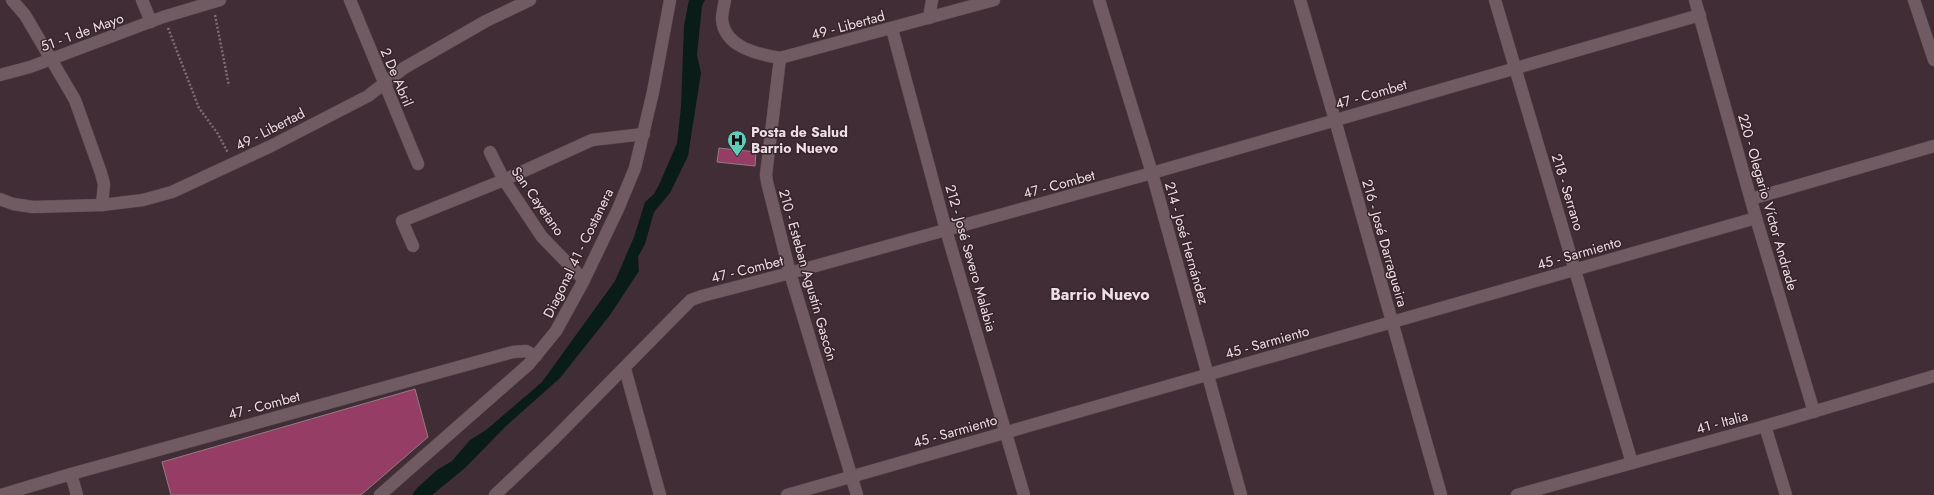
<svg xmlns="http://www.w3.org/2000/svg" width="1934" height="495" viewBox="0 0 1934 495" font-family="Jost,sans-serif">
<style>
.water{fill:#0a1c18}
.building{fill:#953d65;stroke:#937c84}
.lines{fill:none;stroke-linecap:round;stroke-linejoin:round}
.minor-casing{stroke:#5a4a50;stroke-width:13}
.path{stroke:#7f6d74;stroke-width:2.5;stroke-dasharray:2 2;stroke-linecap:butt}
.minor{stroke:#715b63;stroke-width:12}
.labels{text-anchor:middle;dominant-baseline:central;stroke-width:3;stroke-linejoin:round;paint-order:stroke}
.street-label{font-size:14px;fill:#eddfe4;stroke:#36232b}
.poi-label{font-size:14px;font-weight:bold;fill:#eddfe4;stroke:#36232b;text-anchor:start}
.quarter-label{font-size:16px;font-weight:bold;fill:#eddfe4;stroke:#36232b}
</style>
<rect width="100%" height="100%" fill="#412d35"/>
<path class="water" d="M 689,0 L 705,0 L 702,6 L 697,55 L 701,73 L 688,156 L 670,193 L 654,212 L 645,244 L 638,257 L 639,271 L 610,315 L 560,378 L 506,426 L 465,468 L 432,495 L 412,495 L 417,488 L 437,470 L 452,461 L 470,440 L 486,430 L 542,382 L 615,281 L 634,237 L 645,202 L 654,194 L 659,185 L 677,143 L 681,107 L 684,26 Z"/>
<g class="building">
<path d="M 719,148 L 756,152 L 755,166 L 717,162 Z"/>
<path d="M 415,389 L 428,437 L 361,495 L 171,495 L 162,462 Z"/>
</g>
<g class="lines">
<defs>
<g id="minor">
<path d="M 12,0 L 25,15 L 75,100 L 101,173 L 104,184 L 102,205"/>
<path d="M 142,0 L 151,22"/>
<path d="M 350,0 L 418,164"/>
<path d="M 725,0 C 724,6 722,13 722,19 C 724,47 757,54 780,58 L 994,0"/>
<path d="M 1099,0 L 1152,173 L 1241,495"/>
<path d="M 1300,0 L 1335,120 L 1441,495"/>
<path d="M 1495,0 L 1632,463"/>
<path d="M 1695,0 L 1756,218 L 1814,412"/>
<path d="M 1914,0 L 1934,60"/>
<path d="M 929,18 L 932,0"/>
<path d="M 892,29 L 946,230 L 1024,495"/>
<path d="M 780,58 L 766,175 L 767,182 L 790,273 L 857,495"/>
<path d="M 0,75 L 30,67 L 163,17 L 220,0"/>
<path d="M 490,152 L 504,180 L 542,237 L 584,280"/>
<path d="M 0,199 L 13,204 L 33,207 L 102,205 L 143,200 L 172,192 L 271,146 L 368,96 L 404,68 L 486,21 L 530,0"/>
<path d="M 1751,199 L 1934,146"/>
<path d="M 413,246 L 402,221 L 504,180 L 592,140 L 644,134"/>
<path d="M 625,369 L 660,495"/>
<path d="M 1765,426 L 1786,495"/>
<path d="M 71,474 L 77,495"/>
<path d="M 1,495 L 71,474 L 513,352 L 526,351 L 536,356"/>
<path d="M 380,495 L 529,364 L 556,331 L 584,280 L 618,209 L 635,168 L 653,92 L 670,0"/>
<path d="M 495,495 L 553,440 L 682,309 L 691,300 L 702,296 L 790,273 L 1152,173 L 1700,15"/>
<path d="M 787,495 L 1756,218"/>
<path d="M 1517,495 L 1765,426 L 1934,376"/>
</g>
</defs>
<use href="#minor" class="minor-casing"/>
<g class="path">
<path d="M 215,15 L 229,86"/>
<path d="M 168,28 L 199,108 L 218,134 L 228,153"/>
</g>
<use href="#minor" class="minor"/>
</g>
<defs>
<symbol id="hospital-pin" viewBox="-11 -11 22 30"><path d="M0 17L-7.5 6A9.5 9.5 0 1 1 7.5 6Z" fill="#5eceb8" stroke="#36232b"/><path d="M-5-5h3v3.5h4V-5h3V5h-3V1.5h-4V5h-3Z" fill="#111"/></symbol>
</defs>
<g fill-rule="evenodd">
<use href="#hospital-pin" x="726" y="129" width="22" height="30"/>
</g>
<g class="labels">
<g class="street-label">
<text transform="translate(848 25) rotate(-15)">49 - Libertad</text>
<text transform="translate(82 32) rotate(-20)">51 - 1 de Mayo</text>
<text transform="translate(397 77) rotate(67)">2 De Abril</text>
<text transform="translate(1371 94) rotate(-16)">47 - Combet</text>
<text transform="translate(270 129) rotate(-27)">49 - Libertad</text>
<text transform="translate(1059 184) rotate(-15)">47 - Combet</text>
<text transform="translate(1568 192) rotate(73)">218 - Serrano</text>
<text transform="translate(538 201) rotate(55)">San Cayetano</text>
<text transform="translate(1768 202) rotate(74)">220 - Olegario Víctor Andrade</text>
<text transform="translate(1187 243) rotate(74)">214 - José Hernández</text>
<text transform="translate(1385 243) rotate(74)">216 - José Darragueira</text>
<text transform="translate(578 253) rotate(-64)">Diagonal 41 - Costanera</text>
<text transform="translate(1579 253) rotate(-16)">45 - Sarmiento</text>
<text transform="translate(971 258) rotate(74)">212 - José Severo Malabia</text>
<text transform="translate(747 269) rotate(-14)">47 - Combet</text>
<text transform="translate(808 275) rotate(74)">210 - Esteban Agustín Gascón</text>
<text transform="translate(1267 342) rotate(-16)">45 - Sarmiento</text>
<text transform="translate(264 405) rotate(-15)">47 - Combet</text>
<text transform="translate(1722 422) rotate(-15)">41 - Italia</text>
<text transform="translate(955 431) rotate(-16)">45 - Sarmiento</text>
</g>
<g class="poi-label">
<text x="751" y="132">Posta de Salud<tspan x="751" dy="16">Barrio Nuevo</tspan></text>
</g>
<g class="quarter-label">
<text x="1100" y="294">Barrio Nuevo</text>
</g>
</g>
</svg>
